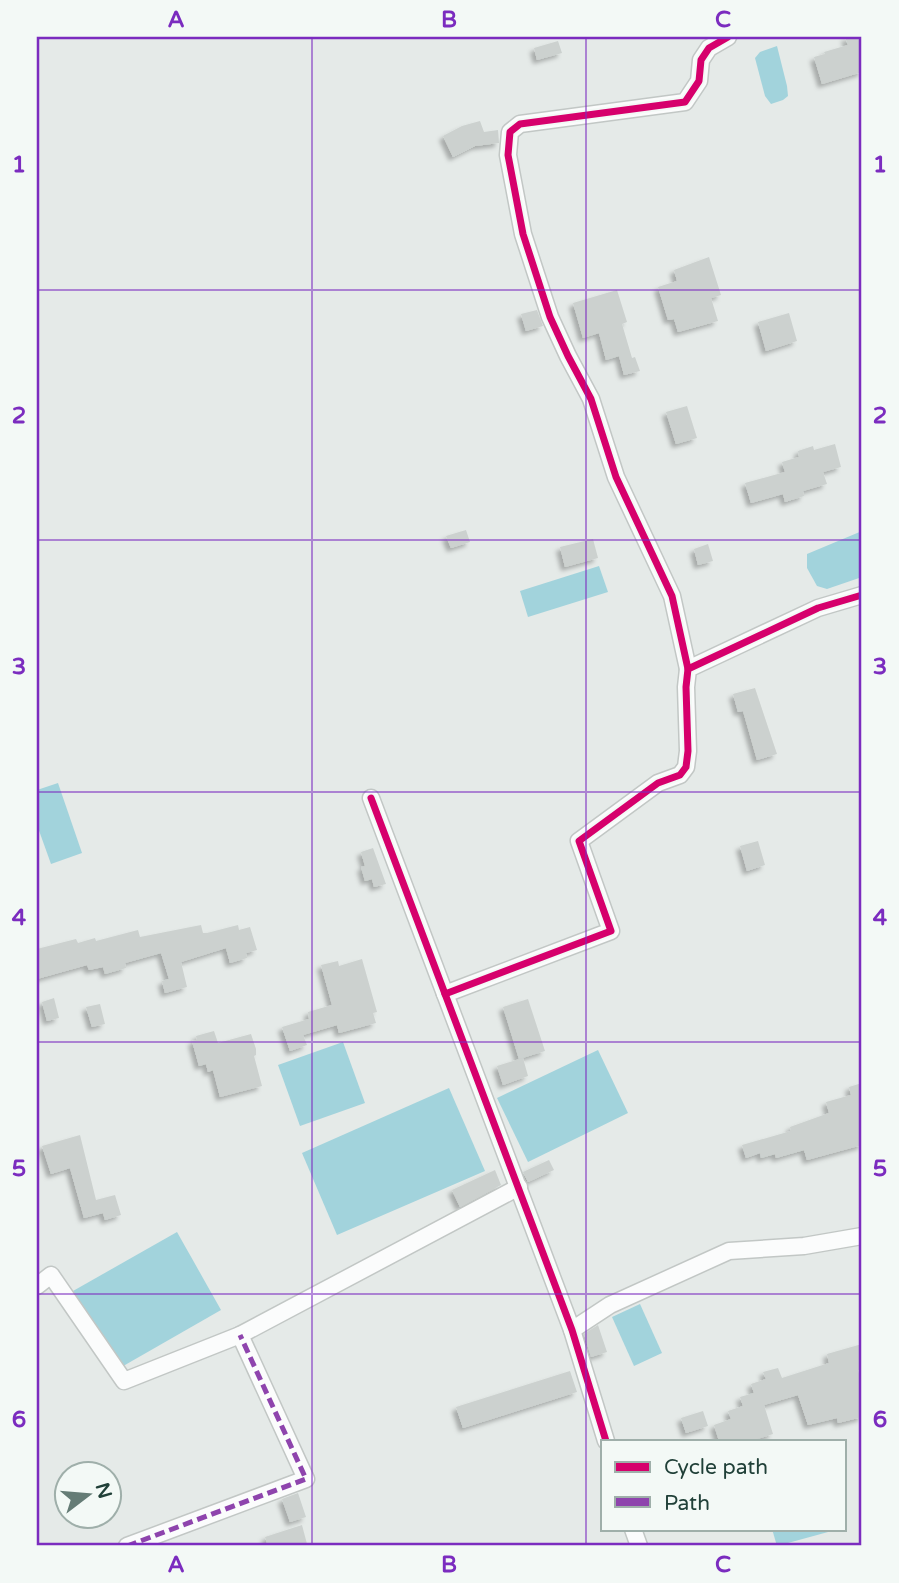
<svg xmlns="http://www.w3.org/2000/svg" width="899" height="1583" viewBox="0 0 899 1583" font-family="'Varela Round',sans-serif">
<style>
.water{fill:#a2d3dc}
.building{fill:#ccd1cf;filter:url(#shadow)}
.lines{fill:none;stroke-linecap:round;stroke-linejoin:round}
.minor-casing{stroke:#c2c7c5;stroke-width:19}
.minor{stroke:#fbfcfc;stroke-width:16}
.quiet{stroke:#8e44ad;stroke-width:5;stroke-dasharray:10 5;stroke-linecap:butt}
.cycleway-casing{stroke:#f3f9f6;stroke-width:11}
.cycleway{stroke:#d6006c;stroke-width:7}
.grid{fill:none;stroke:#7b2cbf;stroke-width:2;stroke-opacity:0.55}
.neatline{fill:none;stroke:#7b2cbf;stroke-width:2.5}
.grid-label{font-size:23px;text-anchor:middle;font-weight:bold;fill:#7b2cbf}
</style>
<defs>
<filter id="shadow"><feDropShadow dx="-4" dy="4" stdDeviation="2" flood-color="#0004"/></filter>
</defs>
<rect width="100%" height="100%" fill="#e5eae8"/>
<g class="water">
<path d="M 777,46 L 787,86 L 788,96 L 783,100 L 771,104 L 765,96 L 755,58 L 760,52 Z"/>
<path d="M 862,531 L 862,577 L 827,589 L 817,586 L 807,568 L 807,554 Z"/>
<path d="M 599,566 L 608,592 L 528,617 L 520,591 Z"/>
<path d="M 58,783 L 82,853 L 51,864 L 37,825 L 37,790 Z"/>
<path d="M 343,1042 L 365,1103 L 300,1126 L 278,1065 Z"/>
<path d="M 598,1050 L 628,1113 L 528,1162 L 497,1098 Z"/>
<path d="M 449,1088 L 485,1171 L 337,1235 L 302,1153 Z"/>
<path d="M 177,1232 L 221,1310 L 118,1369 L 73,1291 Z"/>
<path d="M 640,1304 L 662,1353 L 634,1366 L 612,1317 Z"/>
<path d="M 772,1529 L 839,1529 L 777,1546 Z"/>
</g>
<g class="building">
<path d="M 845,37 L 858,37 L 862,52 L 862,72 L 822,84 L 814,57 L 825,54 L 824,52 L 848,45 Z"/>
<path d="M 558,41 L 562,53 L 537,60 L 534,48 Z"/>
<path d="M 480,121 L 484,132 L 498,130 L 499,143 L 475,146 L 453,157 L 443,136 L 462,126 Z"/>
<path d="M 709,257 L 721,295 L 711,298 L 718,321 L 678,332 L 674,319 L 668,320 L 658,287 L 677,281 L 674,270 Z"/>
<path d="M 617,290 L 627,322 L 622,324 L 632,358 L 635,357 L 640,371 L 624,375 L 619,356 L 606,360 L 599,333 L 583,338 L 573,303 Z"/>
<path d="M 537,310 L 543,326 L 526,331 L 521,314 Z"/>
<path d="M 789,313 L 797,341 L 766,351 L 758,322 Z"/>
<path d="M 687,406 L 697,438 L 676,444 L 666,412 Z"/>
<path d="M 835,444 L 841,467 L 823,472 L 827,484 L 803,491 L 804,496 L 785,502 L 783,494 L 751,503 L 745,483 L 785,472 L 782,462 L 799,457 L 798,451 L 813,446 L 814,450 Z"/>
<path d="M 466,530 L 470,542 L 451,548 L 446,536 Z"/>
<path d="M 593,539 L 598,558 L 565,567 L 560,547 Z"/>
<path d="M 708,544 L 713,561 L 698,565 L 694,549 Z"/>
<path d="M 755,688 L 777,754 L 757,760 L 743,711 L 738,712 L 733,694 Z"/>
<path d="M 758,841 L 765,865 L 747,871 L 740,846 Z"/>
<path d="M 373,848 L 386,884 L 374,887 L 372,879 L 365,881 L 361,867 L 365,866 L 361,852 Z"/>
<path d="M 201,925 L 203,933 L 207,933 L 238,925 L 239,930 L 250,927 L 257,950 L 246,953 L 247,958 L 230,963 L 226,948 L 181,962 L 187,987 L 165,993 L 162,981 L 169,979 L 161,953 L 125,963 L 126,968 L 105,974 L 103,967 L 89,970 L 87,965 L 37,979 L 37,949 L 76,939 L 78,943 L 95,938 L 96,941 L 138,930 L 140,937 Z"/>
<path d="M 362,959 L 377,1012 L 373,1013 L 376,1023 L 339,1033 L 337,1025 L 303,1035 L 307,1045 L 290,1051 L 282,1027 L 309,1019 L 308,1012 L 332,1005 L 321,965 L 338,961 L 339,966 Z"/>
<path d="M 54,998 L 59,1018 L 47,1021 L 42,1002 Z"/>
<path d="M 528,999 L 545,1051 L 519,1059 L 503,1007 Z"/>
<path d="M 100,1004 L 105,1024 L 92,1027 L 86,1007 Z"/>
<path d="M 214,1031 L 218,1043 L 251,1034 L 256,1049 L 256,1055 L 254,1056 L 262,1086 L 220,1097 L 213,1070 L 208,1072 L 206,1064 L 199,1066 L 192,1041 L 197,1040 L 196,1036 Z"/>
<path d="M 523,1058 L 528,1076 L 503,1085 L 497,1066 Z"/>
<path d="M 862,1083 L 862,1145 L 807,1160 L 804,1150 L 776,1158 L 775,1154 L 761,1158 L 760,1153 L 746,1158 L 742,1145 L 791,1131 L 790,1127 L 829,1113 L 826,1102 L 851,1095 L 849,1087 Z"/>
<path d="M 80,1135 L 96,1200 L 115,1195 L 121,1215 L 105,1220 L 103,1213 L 84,1218 L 70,1168 L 51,1174 L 42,1146 Z"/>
<path d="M 549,1160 L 554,1170 L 528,1182 L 523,1172 Z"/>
<path d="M 495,1170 L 501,1185 L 460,1207 L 452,1190 Z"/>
<path d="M 598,1325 L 607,1352 L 591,1357 L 584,1334 Z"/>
<path d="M 862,1344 L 862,1370 L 858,1370 L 862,1384 L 862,1417 L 838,1423 L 837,1418 L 808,1425 L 798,1395 L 764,1405 L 773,1434 L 751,1441 L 719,1441 L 714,1425 L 731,1419 L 728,1411 L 743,1406 L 740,1397 L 754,1393 L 751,1384 L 766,1379 L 763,1372 L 778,1368 L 782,1378 L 829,1363 L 827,1354 Z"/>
<path d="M 570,1371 L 577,1392 L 463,1428 L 456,1407 Z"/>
<path d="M 703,1411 L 708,1426 L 686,1433 L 681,1418 Z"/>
<path d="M 298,1493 L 306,1517 L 290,1522 L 282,1499 Z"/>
<path d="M 302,1525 L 307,1544 L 268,1546 L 265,1537 Z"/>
</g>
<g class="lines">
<defs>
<g id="minor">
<path d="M 688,669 L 672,596 L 616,477 L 591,399 L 568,356 L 550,317 L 523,234 L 508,155 L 510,132 L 520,124 L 685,102 L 699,81 L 701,60 L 709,48 L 728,37"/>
<path d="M 371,798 L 572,1330 L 606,1441"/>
<path d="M 445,994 L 611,931 L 579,841 L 658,783 L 680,775 L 686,767 L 688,751 L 686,687 L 688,669 L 818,608 L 862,595"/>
<path d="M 37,1286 L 51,1275 L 124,1381 L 240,1335 L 519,1187"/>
<path d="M 572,1330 L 610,1305 L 729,1251 L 804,1246 L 862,1236"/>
<path d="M 633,1529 L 639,1546"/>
<path d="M 127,1546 L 306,1479 L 240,1335"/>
</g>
</defs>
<use href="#minor" class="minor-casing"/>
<use href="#minor" class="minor"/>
<path class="quiet" d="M 127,1546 L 306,1479 L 240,1335"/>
<defs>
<g id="cycleway">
<path d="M 688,669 L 672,596 L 616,477 L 591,399 L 568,356 L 550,317 L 523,234 L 508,155 L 510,132 L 520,124 L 685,102 L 699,81 L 701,60 L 709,48 L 728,37"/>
<path d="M 371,798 L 572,1330 L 606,1441"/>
<path d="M 445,994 L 611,931 L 579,841 L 658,783 L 680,775 L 686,767 L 688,751 L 686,687 L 688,669 L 818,608 L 862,595"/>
</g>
</defs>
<use href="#cycleway" class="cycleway-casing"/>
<use href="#cycleway" class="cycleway"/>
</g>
<path class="grid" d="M 312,37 L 312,1546M 586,37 L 586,1546M 37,290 L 862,290M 37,540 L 862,540M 37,792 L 862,792M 37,1042 L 862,1042M 37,1294 L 862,1294"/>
<rect width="899" height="1583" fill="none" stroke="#f3f9f6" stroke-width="77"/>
<rect x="601" y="1440" width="245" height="91" fill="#f3f9f6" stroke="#9fafaa" stroke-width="2"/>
<rect x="615" y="1462" width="35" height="10" fill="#d6006c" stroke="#9fafaa" stroke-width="2"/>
<text x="664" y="1474" font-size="21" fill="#204038">Cycle path</text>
<rect x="615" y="1497" width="35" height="10" fill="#8e44ad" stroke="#9fafaa" stroke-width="2"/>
<text x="664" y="1510" font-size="21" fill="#204038">Path</text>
<g transform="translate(88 1495) rotate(74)"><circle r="33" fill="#f3f9f6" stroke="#9fafaa" stroke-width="2"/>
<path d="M0-5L12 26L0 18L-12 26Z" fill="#657c76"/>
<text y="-10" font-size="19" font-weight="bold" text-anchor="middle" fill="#204038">N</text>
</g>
<rect x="38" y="38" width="822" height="1506" class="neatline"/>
<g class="grid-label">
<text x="176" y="27">A</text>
<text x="449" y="27">B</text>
<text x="723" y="27">C</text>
<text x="19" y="172">1</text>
<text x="880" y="172">1</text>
<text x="19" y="423">2</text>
<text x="880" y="423">2</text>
<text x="19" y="674">3</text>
<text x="880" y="674">3</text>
<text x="19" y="925">4</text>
<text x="880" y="925">4</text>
<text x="19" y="1176">5</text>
<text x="880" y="1176">5</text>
<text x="19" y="1427">6</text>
<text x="880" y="1427">6</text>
<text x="176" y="1572">A</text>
<text x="449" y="1572">B</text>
<text x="723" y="1572">C</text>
</g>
</svg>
